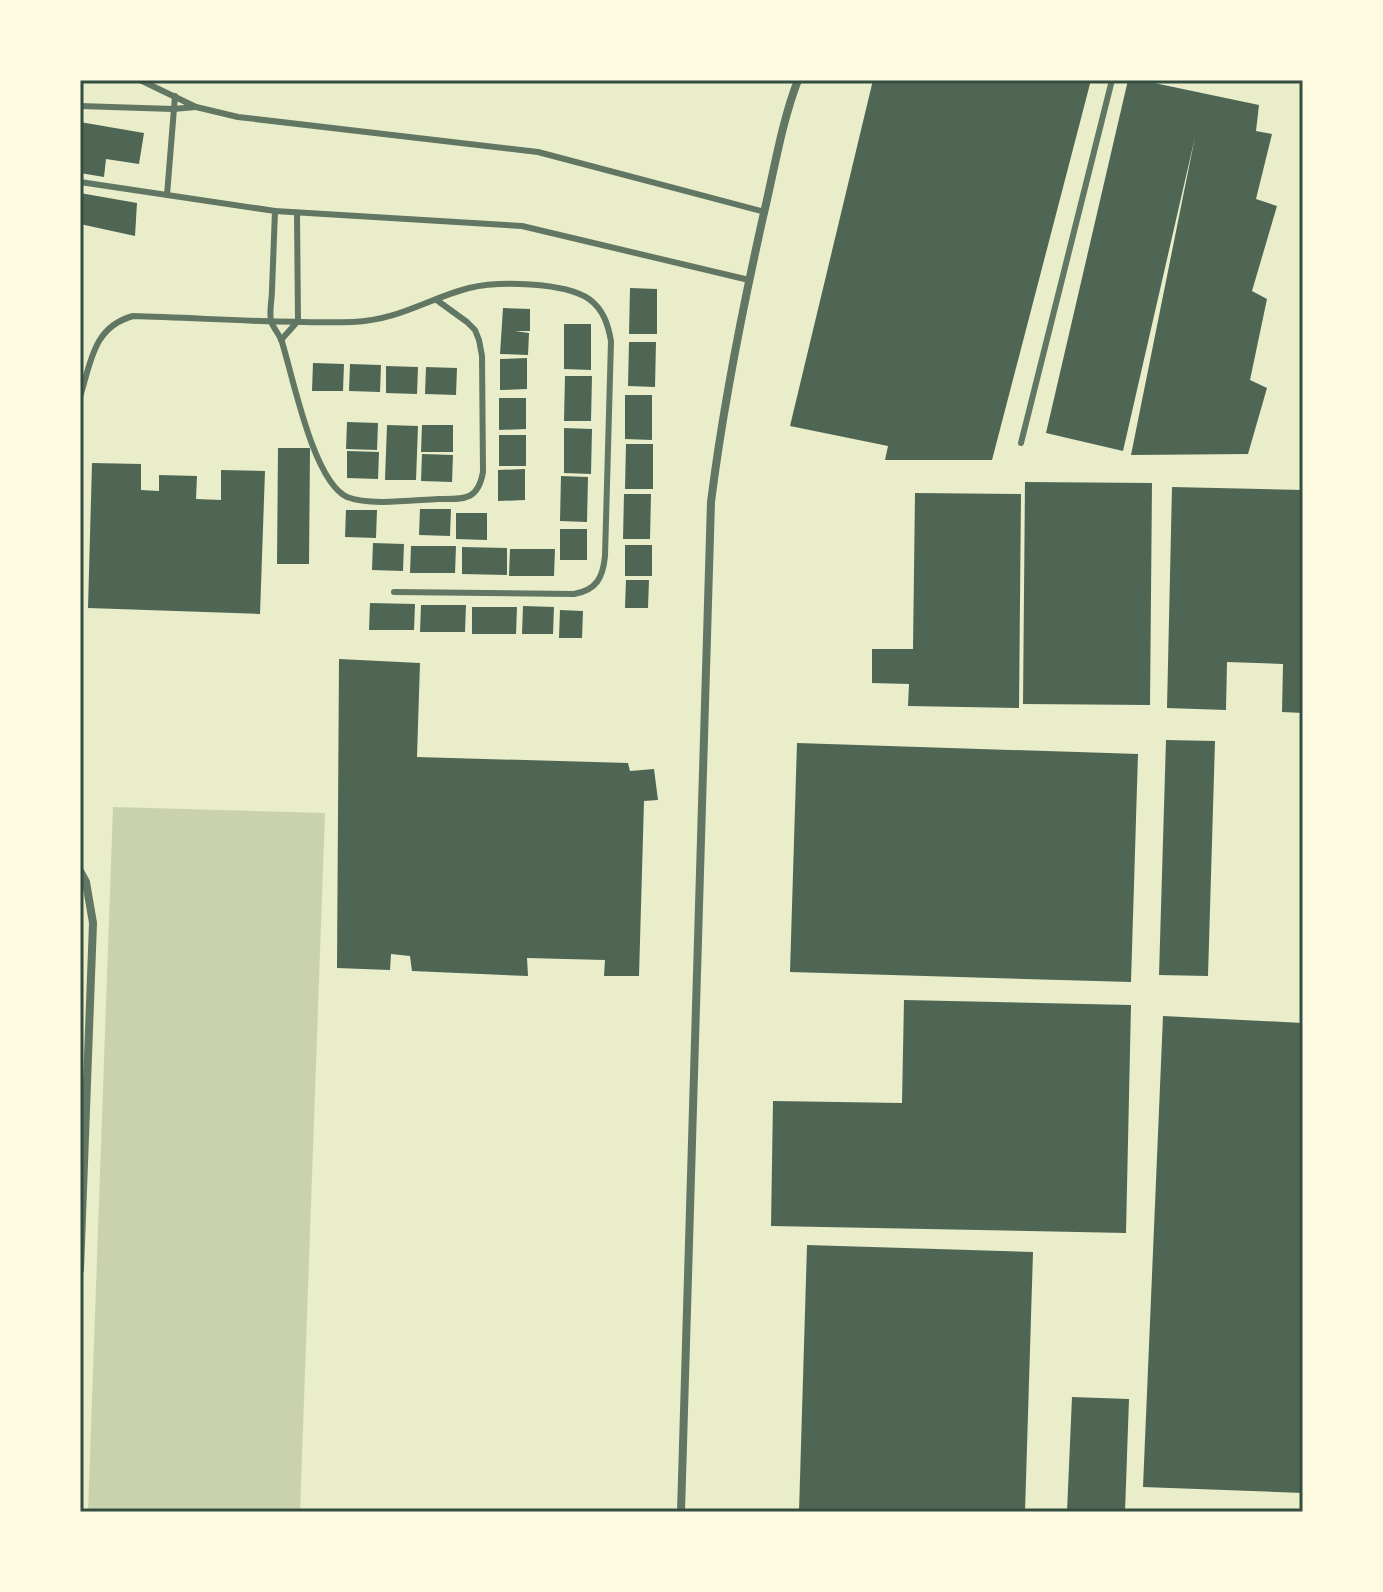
<svg xmlns="http://www.w3.org/2000/svg" width="1383" height="1592" viewBox="0 0 1383 1592" font-family="Cabin,sans-serif">
<style>
.green{fill:#cad2ad}
.building{fill:#4f6655}
.lines{fill:none;stroke-linecap:round;stroke-linejoin:round}
.service{stroke:#617663;stroke-width:6}
.minor{stroke:#617663;stroke-width:8}
.neatline{fill:none;stroke:#344e41;stroke-width:3}
</style>
<rect width="100%" height="100%" fill="#e9edc9"/>
<path class="green" d="M 113,807 L 325,813 L 300,1512 L 88,1512 Z"/>
<g class="building">
<path d="M 873,80 L 1091,80 L 992,460 L 885,460 L 888,446 L 790,426 Z"/>
<path d="M 1128,80 L 1140,80 L 1259,105 L 1256,131 L 1272,134 L 1256,199 L 1277,206 L 1252,291 L 1267,299 L 1250,380 L 1267,388 L 1248,454 L 1131,455 L 1195,137 L 1123,451 L 1046,433 Z"/>
<path d="M 80,122 L 144,133 L 139,164 L 106,159 L 104,177 L 80,173 Z"/>
<path d="M 80,193 L 137,203 L 135,236 L 80,224 Z"/>
<path d="M 630,288 L 657,289 L 657,334 L 629,334 Z"/>
<path d="M 503,308 L 530,309 L 530,331 L 515,331 L 529,333 L 528,355 L 500,354 Z"/>
<path d="M 564,324 L 591,324 L 591,370 L 564,369 Z"/>
<path d="M 629,342 L 656,342 L 655,387 L 628,386 Z"/>
<path d="M 527,358 L 527,389 L 500,390 L 500,359 Z"/>
<path d="M 313,363 L 344,364 L 343,391 L 312,391 Z"/>
<path d="M 350,364 L 381,365 L 380,392 L 349,391 Z"/>
<path d="M 386,366 L 418,367 L 417,394 L 386,393 Z"/>
<path d="M 426,367 L 457,368 L 456,395 L 425,394 Z"/>
<path d="M 565,376 L 592,376 L 591,421 L 564,421 Z"/>
<path d="M 625,395 L 652,395 L 652,440 L 625,439 Z"/>
<path d="M 499,398 L 526,398 L 526,429 L 499,430 Z"/>
<path d="M 347,422 L 378,423 L 377,450 L 346,449 Z"/>
<path d="M 387,425 L 418,426 L 416,480 L 385,480 Z"/>
<path d="M 422,425 L 453,425 L 453,452 L 421,452 Z"/>
<path d="M 564,428 L 592,429 L 591,474 L 564,473 Z"/>
<rect x="499" y="435" width="27" height="31"/>
<path d="M 626,444 L 653,444 L 653,489 L 625,489 Z"/>
<path d="M 278,448 L 310,448 L 309,564 L 277,564 Z"/>
<path d="M 347,451 L 379,452 L 378,479 L 347,478 Z"/>
<path d="M 422,454 L 453,455 L 452,482 L 421,481 Z"/>
<path d="M 92,463 L 141,464 L 141,490 L 159,491 L 159,475 L 197,476 L 196,499 L 221,500 L 221,470 L 265,471 L 260,614 L 88,608 Z"/>
<path d="M 525,469 L 525,500 L 498,501 L 498,470 Z"/>
<path d="M 561,476 L 588,477 L 587,522 L 560,521 Z"/>
<path d="M 1025,482 L 1152,483 L 1150,705 L 1023,704 Z"/>
<path d="M 1172,487 L 1303,490 L 1303,713 L 1282,712 L 1283,664 L 1227,662 L 1226,710 L 1167,708 Z"/>
<path d="M 915,493 L 1021,494 L 1019,708 L 908,706 L 909,684 L 872,683 L 872,649 L 913,649 Z"/>
<path d="M 624,494 L 651,494 L 650,539 L 623,539 Z"/>
<path d="M 420,509 L 451,509 L 450,536 L 419,535 Z"/>
<path d="M 346,510 L 377,510 L 376,538 L 345,537 Z"/>
<path d="M 456,513 L 487,513 L 487,540 L 456,539 Z"/>
<rect x="560" y="529" width="27" height="31"/>
<path d="M 373,543 L 404,544 L 403,571 L 372,570 Z"/>
<rect x="625" y="545" width="27" height="31"/>
<path d="M 411,546 L 456,546 L 455,573 L 410,573 Z"/>
<path d="M 462,547 L 507,548 L 507,575 L 462,574 Z"/>
<path d="M 510,549 L 555,549 L 554,576 L 509,576 Z"/>
<path d="M 626,580 L 649,580 L 648,608 L 625,608 Z"/>
<path d="M 370,603 L 415,604 L 414,630 L 369,630 Z"/>
<path d="M 421,605 L 466,605 L 465,632 L 420,632 Z"/>
<path d="M 523,606 L 554,607 L 553,634 L 522,634 Z"/>
<path d="M 472,607 L 517,607 L 516,634 L 472,634 Z"/>
<path d="M 560,610 L 583,611 L 582,638 L 559,638 Z"/>
<path d="M 339,659 L 420,663 L 417,757 L 628,763 L 630,771 L 654,769 L 658,800 L 644,801 L 639,976 L 604,976 L 605,960 L 527,958 L 528,976 L 412,971 L 410,956 L 391,954 L 390,970 L 337,968 Z"/>
<path d="M 1166,740 L 1215,741 L 1208,976 L 1159,975 Z"/>
<path d="M 797,743 L 1138,754 L 1131,982 L 790,972 Z"/>
<path d="M 904,1000 L 1131,1005 L 1126,1233 L 771,1226 L 773,1101 L 902,1103 Z"/>
<path d="M 1163,1016 L 1303,1023 L 1303,1493 L 1143,1487 Z"/>
<path d="M 807,1245 L 1033,1252 L 1025,1512 L 799,1512 Z"/>
<path d="M 1072,1397 L 1129,1399 L 1125,1512 L 1067,1512 Z"/>
</g>
<g class="lines">
<g class="service">
<path d="M 140,80 L 196,107 L 238,117 L 538,152 L 765,212"/>
<path d="M 80,106 L 173,109 L 196,107"/>
<path d="M 80,182 L 275,211 L 522,226 L 749,280"/>
<path d="M 167,195 L 175,96"/>
<path d="M 275,211 C 274,237 273,264 272,290 C 272,299 269,312 271,321 C 273,328 280,335 282,342 C 293,377 313,481 347,497 C 370,506 414,500 438,499 C 464,499 478,501 483,472 L 482,356 L 479,340 L 475,330 L 467,322 L 438,301"/>
<path d="M 281,340 L 298,321 L 297,213"/>
<path d="M 80,397 C 91,362 93,327 133,316 C 206,318 280,324 353,322 C 399,320 427,299 469,288 C 498,281 564,282 589,299 C 603,309 608,324 611,341 L 605,556 C 603,577 597,590 574,594 L 394,592"/>
<path d="M 1021,443 L 1112,80"/>
</g>
<g class="minor">
<path d="M 80,871 L 86,882 L 93,923 L 80,1270"/>
<path d="M 681,1512 L 711,502 C 723,406 742,311 763,217 C 774,172 781,124 798,80"/>
</g>
</g>
<rect width="1383" height="1592" fill="none" stroke="#fefae0" stroke-width="164"/>
<rect x="82" y="82" width="1219" height="1428" class="neatline"/>
</svg>
